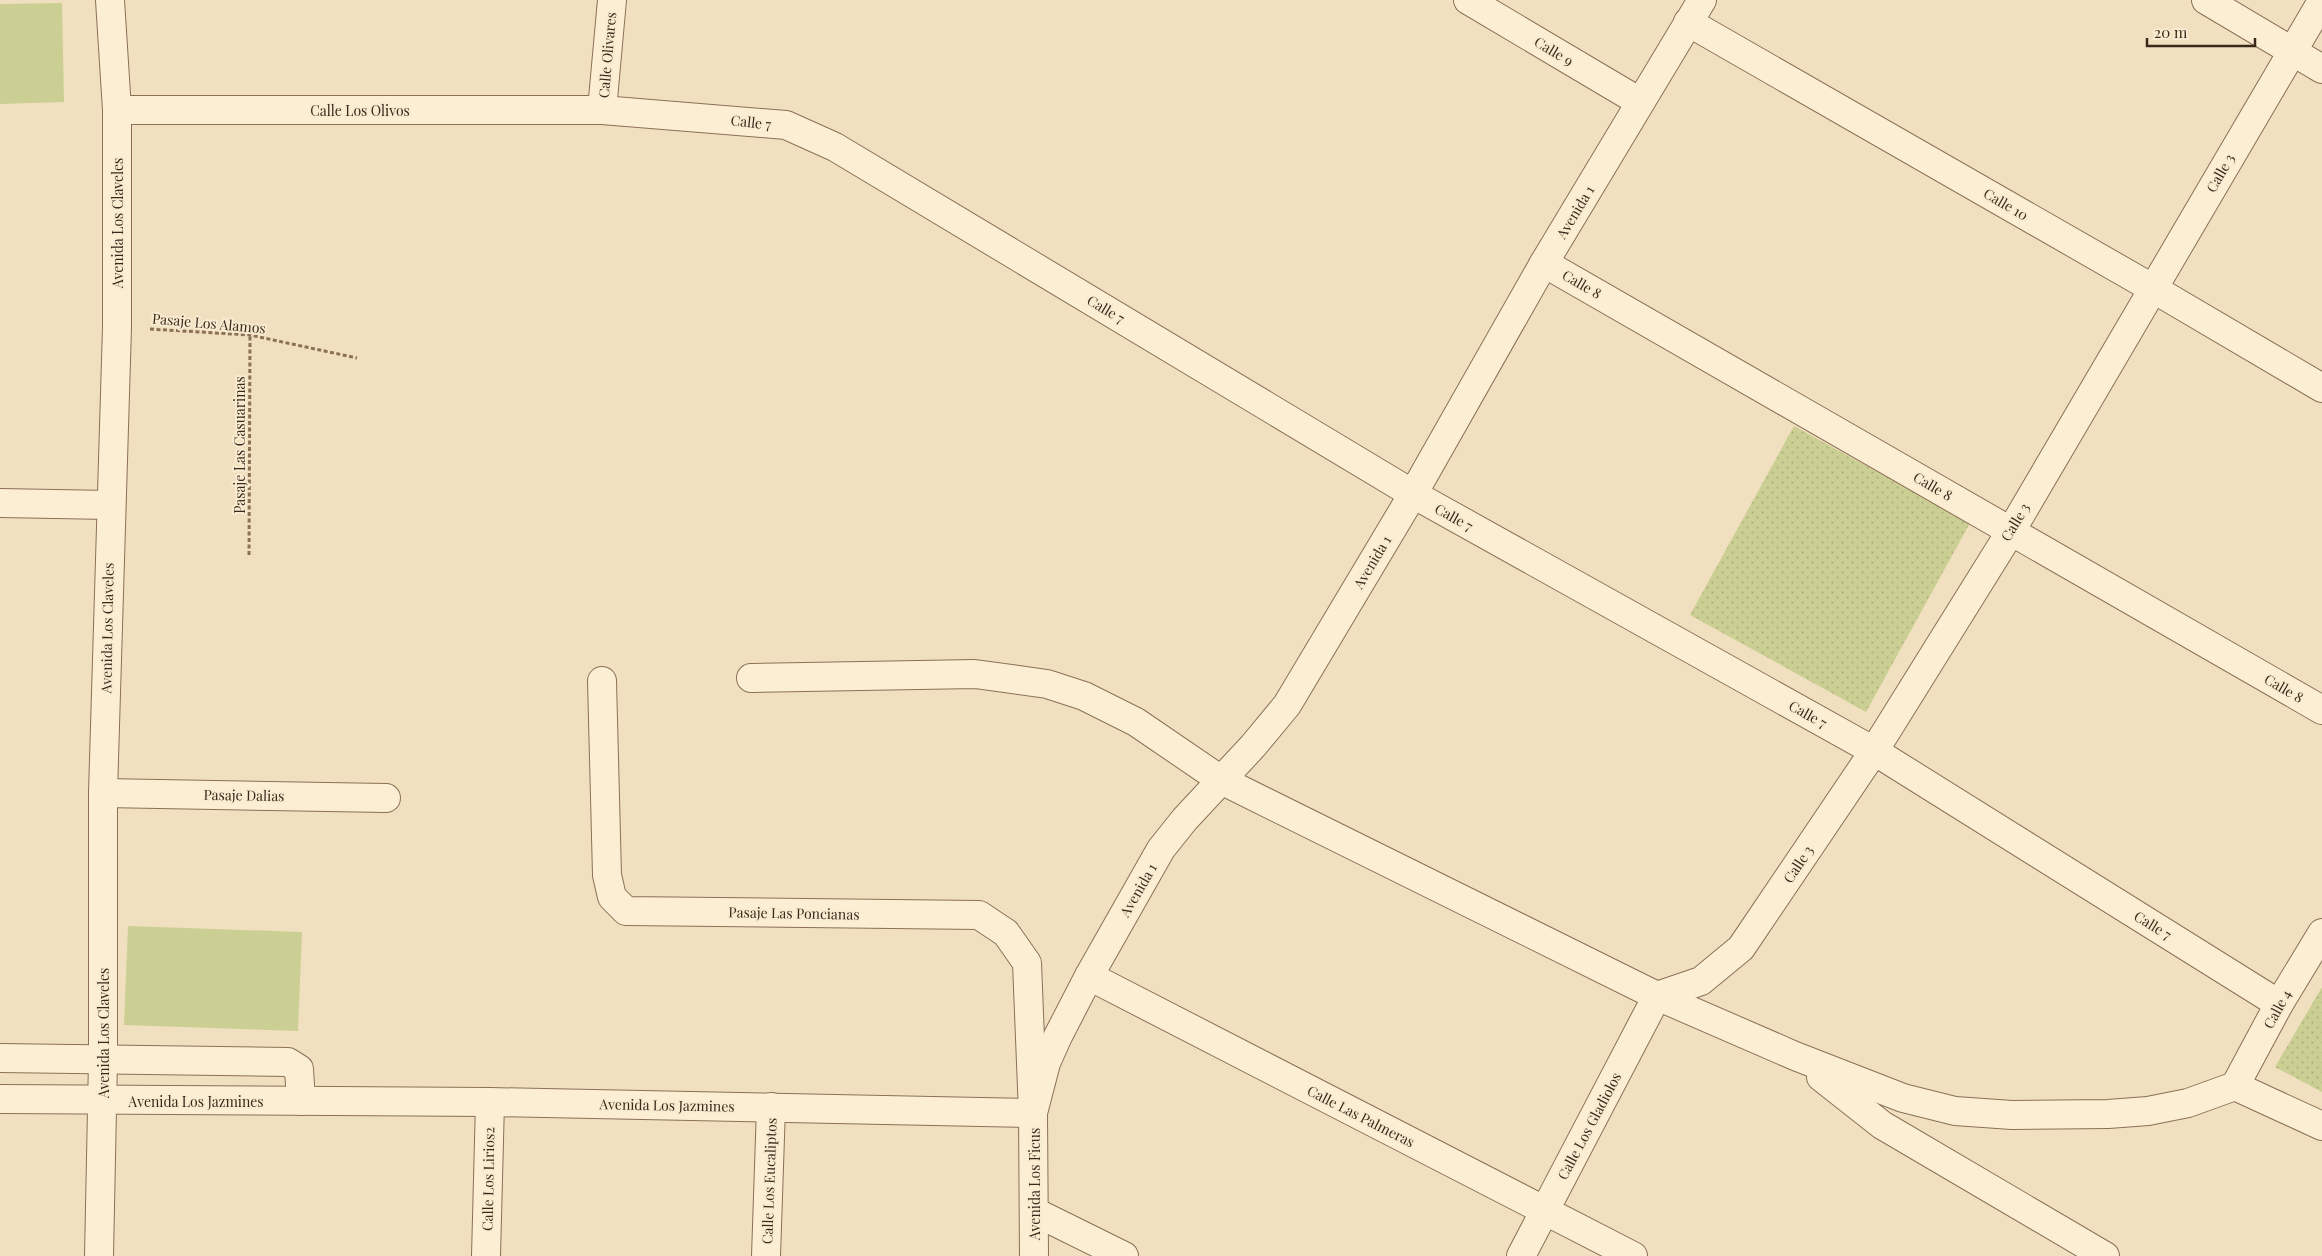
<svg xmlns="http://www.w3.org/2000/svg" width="2322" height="1256" viewBox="0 0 2322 1256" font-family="'Playfair Display',serif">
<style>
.green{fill:url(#green-dots)}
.pitch{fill:#cbcf93}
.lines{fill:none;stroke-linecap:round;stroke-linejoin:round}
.minor-casing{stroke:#8b7056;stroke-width:30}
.path{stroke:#8b7056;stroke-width:3;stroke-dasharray:4 2.5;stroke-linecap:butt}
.minor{stroke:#fbeed3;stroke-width:28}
.labels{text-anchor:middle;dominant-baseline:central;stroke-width:4;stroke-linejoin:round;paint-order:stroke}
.street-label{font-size:14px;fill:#39291c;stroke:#f8ebcf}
</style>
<defs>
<pattern id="green-dots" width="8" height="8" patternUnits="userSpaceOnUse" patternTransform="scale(1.25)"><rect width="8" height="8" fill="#cbcf93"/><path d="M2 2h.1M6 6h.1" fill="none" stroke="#afb27e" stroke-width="1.8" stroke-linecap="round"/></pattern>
</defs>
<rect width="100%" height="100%" fill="#f1e0bf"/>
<g class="green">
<path d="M 1794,426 L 1970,523 L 1866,712 L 1690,615 Z"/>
<path d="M 2322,987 L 2322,1092 L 2275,1067 Z"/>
</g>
<g class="pitch">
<path d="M 62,3 L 64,102 L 0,104 L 0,4 Z"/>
<path d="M 128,926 L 302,932 L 298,1031 L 124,1025 Z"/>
</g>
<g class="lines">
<defs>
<g id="minor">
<path d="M 1468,0 L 1640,102"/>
<path d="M 2206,0 L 2322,69"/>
<path d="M 1688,22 L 2152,288 L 2322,388"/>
<path d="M 117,110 L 602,110 L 786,125 L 835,147 L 1413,494 L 1874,751 L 2279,1004"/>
<path d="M 602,110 L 612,0"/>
<path d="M 1544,263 L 2322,710"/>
<path d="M 0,503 L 110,505"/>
<path d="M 751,678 L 975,674 L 1047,684 L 1084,696 L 1136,722 L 1221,780 L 1657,996 L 1795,1056 L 1903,1098 L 1955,1111 L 2012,1115 L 2108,1114 L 2148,1111 L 2188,1103 L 2235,1086 L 2322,1126"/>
<path d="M 602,681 L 607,875 L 612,897 L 626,911 L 979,915 L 1006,933 L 1027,963 L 1033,1113 L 1034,1256"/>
<path d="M 103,793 L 386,798"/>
<path d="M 1089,976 L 1633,1256"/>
<path d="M 0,1058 L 288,1062 L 299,1069 L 301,1101"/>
<path d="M 1821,1077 L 1882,1125 L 2105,1256"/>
<path d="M 2235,1086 L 2279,1004 L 2322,933"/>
<path d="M 0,1099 L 490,1102 L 1033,1113"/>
<path d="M 1033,1113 L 1046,1063 L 1058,1036 L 1089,976 L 1161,849 L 1185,819 L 1253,746 L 1287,705 L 1413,494 L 1544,263 L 1702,0"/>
<path d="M 1035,1212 L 1124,1256"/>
<path d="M 99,1256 L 103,1060 L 103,793 L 117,327 L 117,110 L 110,0"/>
<path d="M 486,1256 L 490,1102"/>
<path d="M 766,1256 L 771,1107"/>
<path d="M 1521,1256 L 1657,996 L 1701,981 L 1741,948 L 1874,751 L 2011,531 L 2322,1"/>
</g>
</defs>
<use href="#minor" class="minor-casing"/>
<g class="path">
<path d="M 150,329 L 250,335 L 357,358"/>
<path d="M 249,555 L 250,335"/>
</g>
<use href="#minor" class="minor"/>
</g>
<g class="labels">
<g class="street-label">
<text transform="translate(1554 51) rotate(31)">Calle 9</text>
<text transform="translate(607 55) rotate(-85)">Calle Olivares</text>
<text x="360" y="110">Calle Los Olivos</text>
<text transform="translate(751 122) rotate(6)">Calle 7</text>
<text transform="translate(2220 173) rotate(-60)">Calle 3</text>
<text transform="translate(2006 204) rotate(30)">Calle 10</text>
<text transform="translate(1575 212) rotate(-59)">Avenida 1</text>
<text transform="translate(117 223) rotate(-90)">Avenida Los Claveles</text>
<text transform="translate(1582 284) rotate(30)">Calle 8</text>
<text transform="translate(1106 309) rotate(31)">Calle 7</text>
<text transform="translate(209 323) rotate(5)">Pasaje Los Alamos</text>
<text transform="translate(239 445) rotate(-90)">Pasaje Las Casuarinas</text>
<text transform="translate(1933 486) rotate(30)">Calle 8</text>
<text transform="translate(1454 517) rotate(29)">Calle 7</text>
<text transform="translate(2015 522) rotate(-59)">Calle 3</text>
<text transform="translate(1372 562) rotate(-59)">Avenida 1</text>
<text transform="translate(107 628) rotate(-89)">Avenida Los Claveles</text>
<text transform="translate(2284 688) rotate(30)">Calle 8</text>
<text transform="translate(1808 714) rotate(29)">Calle 7</text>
<text transform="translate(244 795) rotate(1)">Pasaje Dalias</text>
<text transform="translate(1798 864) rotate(-56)">Calle 3</text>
<text transform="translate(1138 890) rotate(-60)">Avenida 1</text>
<text transform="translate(794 913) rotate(1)">Pasaje Las Poncianas</text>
<text transform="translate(2153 925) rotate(32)">Calle 7</text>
<text transform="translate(2277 1009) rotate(-61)">Calle 4</text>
<text transform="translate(103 1033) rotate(-90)">Avenida Los Claveles</text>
<text x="196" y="1101">Avenida Los Jazmines</text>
<text transform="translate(667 1105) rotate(1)">Avenida Los Jazmines</text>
<text transform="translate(1361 1116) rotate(27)">Calle Las Palmeras</text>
<text transform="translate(1589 1126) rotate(-62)">Calle Los Gladiolos</text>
<text transform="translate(488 1179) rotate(-89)">Calle Los Lirios2</text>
<text transform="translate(769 1181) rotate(-88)">Calle Los Eucaliptos</text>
<text transform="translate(1034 1184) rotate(-90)">Avenida Los Ficus</text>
</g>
</g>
<path d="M2147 38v8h108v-8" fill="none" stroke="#39291c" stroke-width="2.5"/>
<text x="2154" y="38" font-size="15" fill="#39291c" stroke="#f8ebcf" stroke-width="4" paint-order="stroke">20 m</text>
</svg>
